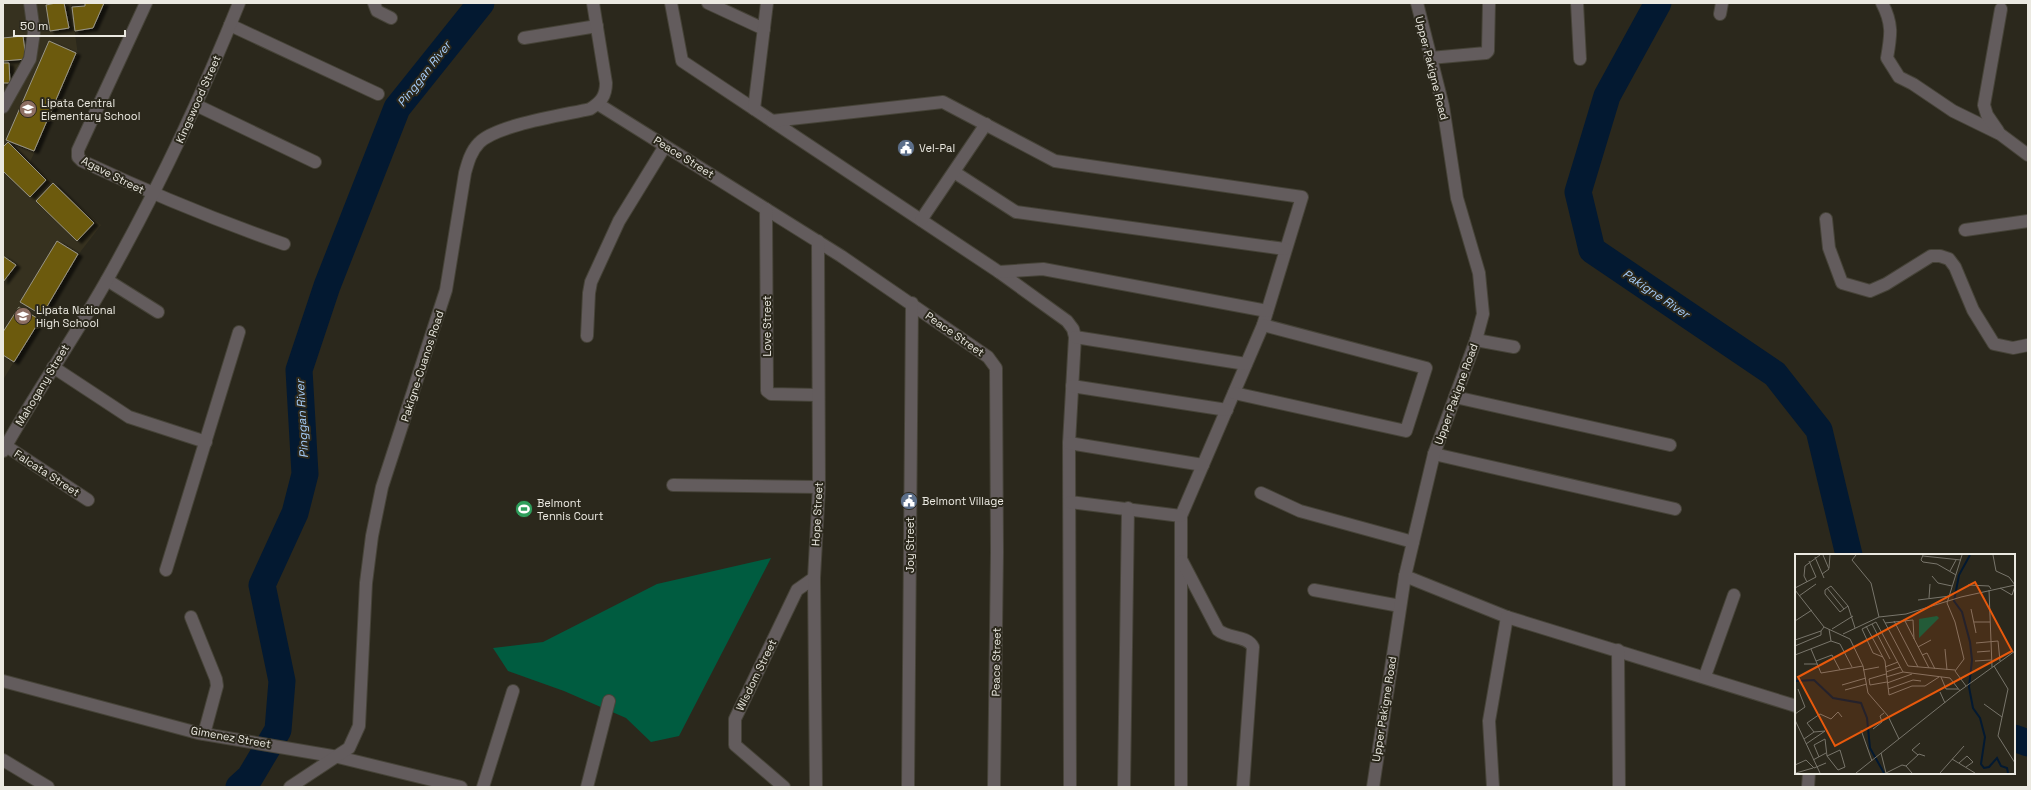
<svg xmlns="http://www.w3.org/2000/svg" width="2031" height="790" viewBox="0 0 2031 790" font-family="'Space Grotesk',sans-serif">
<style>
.built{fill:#36311f}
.green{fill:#005c40}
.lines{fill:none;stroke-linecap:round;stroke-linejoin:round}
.river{stroke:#031931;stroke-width:27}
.building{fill:#6c5a0a;stroke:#999587;filter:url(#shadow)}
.minor-casing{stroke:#464338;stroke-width:14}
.minor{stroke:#635c5d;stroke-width:12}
.labels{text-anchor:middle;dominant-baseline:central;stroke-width:4;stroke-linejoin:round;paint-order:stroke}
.street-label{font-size:11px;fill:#ebe9e1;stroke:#2b281c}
.poi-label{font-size:11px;fill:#ebe9e1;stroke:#2b281c;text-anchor:start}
.water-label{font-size:12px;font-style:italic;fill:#a6cdf9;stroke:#2b281c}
.inset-river{fill:none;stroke:#031931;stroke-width:2}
.inset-road{fill:none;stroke:#78756b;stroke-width:1}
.view{fill:#e8590c;fill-opacity:0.15;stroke:#e8590c;stroke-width:2}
.inset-edge{fill:none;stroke:#ebe9e1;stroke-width:2}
</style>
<defs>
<filter id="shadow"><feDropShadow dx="4.5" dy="2.5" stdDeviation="1" flood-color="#0009"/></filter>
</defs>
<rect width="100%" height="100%" fill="#2b281c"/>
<path class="built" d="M 3,3 L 71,3 L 78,56 L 30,162 L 101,225 L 81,251 L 3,380 Z"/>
<path class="green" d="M 771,558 L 679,736 L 651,742 L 626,718 L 564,691 L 508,671 L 493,648 L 543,642 L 657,584 Z"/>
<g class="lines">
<g class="river">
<path d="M 1658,3 L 1607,96 L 1578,192 L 1592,250 L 1775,374 L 1819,430 L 1849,555"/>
<path d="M 2014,738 L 2028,743"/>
<path d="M 239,787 L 250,777 L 278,730 L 282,681 L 262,585 L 295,513 L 305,474 L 299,370 L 327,286 L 397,108 L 481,3"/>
</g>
</g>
<g class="building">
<path d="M 56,3 L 64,3 L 69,28 L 50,31 L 46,5 Z"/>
<path d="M 85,3 L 104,3 L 93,28 L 75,31 L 72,7 L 85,6 Z"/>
<path d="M 23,36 L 26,59 L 3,61 L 3,38 Z"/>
<path d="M 49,41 L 76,53 L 34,151 L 6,140 Z"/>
<path d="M 3,63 L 9,63 L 10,83 L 3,83 Z"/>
<path d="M 8,142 L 46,180 L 30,197 L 3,171 L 3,147 Z"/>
<path d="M 53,183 L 94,223 L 77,241 L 36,201 Z"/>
<path d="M 57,241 L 78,254 L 42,315 L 20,302 Z"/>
<path d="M 3,256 L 16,265 L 3,282 Z"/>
<path d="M 19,307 L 40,320 L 14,362 L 3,355 L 3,332 Z"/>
</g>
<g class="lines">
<defs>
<g id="minor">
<path d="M 146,3 L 78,150 L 78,157 L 82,161 C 148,192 215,220 284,244"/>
<path d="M 374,3 L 377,11 L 391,18"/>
<path d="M 671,3 L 682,61 L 999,272 L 1067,321 L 1073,329 L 1075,337 L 1069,443 L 1070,787"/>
<path d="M 708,3 L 764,29"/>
<path d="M 1577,3 L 1580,59"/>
<path d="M 1882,3 C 1893,24 1891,35 1887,58 L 1899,77 L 1913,84 L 1953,111 L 2000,134 L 2028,155"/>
<path d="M 1720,14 L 1722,3"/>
<path d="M 230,25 L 378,94"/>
<path d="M 524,38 L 597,26"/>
<path d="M 1430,58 L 1486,53 L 1488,51 L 1489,3"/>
<path d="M 598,104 L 841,256 L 988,357 L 996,368 L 997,552 L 994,787"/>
<path d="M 196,105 L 315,162"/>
<path d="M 3,107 L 30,59 L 34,32 L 30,3"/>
<path d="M 754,109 L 767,3"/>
<path d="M 772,121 L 943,102 L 1055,161 L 1302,197 L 1263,325 L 1181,516 L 1181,787"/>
<path d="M 1998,131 L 1987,115 L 1984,105 L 2001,9"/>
<path d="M 954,172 L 1016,212 L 1285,249"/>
<path d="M 766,209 L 767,391 L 771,394 L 818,395"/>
<path d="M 1826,219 L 1829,248 L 1842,283 L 1870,291 L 1886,284 L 1931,256 L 1940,256 L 1949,259 L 1955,267 L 1973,310 L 1994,344 L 2013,348 L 2028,345"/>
<path d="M 921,220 L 986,124"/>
<path d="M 1965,230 L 2028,221"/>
<path d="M 999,272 L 1043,269 L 1267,311"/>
<path d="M 107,280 L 158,312"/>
<path d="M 587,336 L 589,293 L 591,282 L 619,221 L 665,146"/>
<path d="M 1075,337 L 1246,364"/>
<path d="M 1476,340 L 1514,347"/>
<path d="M 53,367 L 129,417 L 206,442"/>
<path d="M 1072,386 L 1227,410"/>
<path d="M 1234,393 L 1406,431 L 1426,368 L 1263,325"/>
<path d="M 1455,397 L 1670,445"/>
<path d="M 1069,443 L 1203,465"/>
<path d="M 6,446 L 88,500"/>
<path d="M 3,451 C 36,392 75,337 108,278 C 158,189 201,98 239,3"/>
<path d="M 1434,454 L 1675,509"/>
<path d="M 673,485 L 819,487"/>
<path d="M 1261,493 L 1300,511 L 1413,542"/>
<path d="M 1070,502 L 1181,516"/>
<path d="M 1182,561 L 1218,630 C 1228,639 1247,635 1253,647 L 1243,787"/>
<path d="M 166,570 L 239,332"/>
<path d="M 1405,576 L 1507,617 L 1796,706"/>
<path d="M 1314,590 L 1400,606"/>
<path d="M 191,617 L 216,679 L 217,686 L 204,734"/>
<path d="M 1618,650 L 1619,787"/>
<path d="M 1705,676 L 1734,595"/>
<path d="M 3,681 L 198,733 L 338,757 L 461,787"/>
<path d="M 3,760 L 48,787"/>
<path d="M 290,787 L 349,748 L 359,726 L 366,583 L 372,536 L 382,487 L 446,290 L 465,173 C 468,162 471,151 479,143 C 496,125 564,115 590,109 C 601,102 606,96 606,83 L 593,3"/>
<path d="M 483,787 L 513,691"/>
<path d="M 587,787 L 609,701"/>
<path d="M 784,787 L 735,745 L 735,719 L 797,590 L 814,578"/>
<path d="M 816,787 L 814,578 L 819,487 L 818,241"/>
<path d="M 908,787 L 912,303"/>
<path d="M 1124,787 L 1128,508"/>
<path d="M 1373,787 L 1405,576 L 1434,454 L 1476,340 L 1483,314 L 1479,273 L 1457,198 L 1443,106 L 1417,3"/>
<path d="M 1493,787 L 1489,721 L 1507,617"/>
<path d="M 1808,787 L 1809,773"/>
</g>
</defs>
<use href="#minor" class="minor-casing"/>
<use href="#minor" class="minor"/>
</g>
<defs>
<symbol id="school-disc" viewBox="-11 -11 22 22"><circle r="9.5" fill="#8d6e63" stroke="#2b281c"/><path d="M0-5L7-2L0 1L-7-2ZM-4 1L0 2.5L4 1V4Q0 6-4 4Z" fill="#fff"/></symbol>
<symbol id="civic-disc" viewBox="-11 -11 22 22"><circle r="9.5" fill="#5c6f8a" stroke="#2b281c"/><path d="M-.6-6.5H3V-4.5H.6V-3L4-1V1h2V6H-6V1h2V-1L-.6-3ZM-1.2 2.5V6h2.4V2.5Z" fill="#fff"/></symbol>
<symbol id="stadium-disc" viewBox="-11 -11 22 22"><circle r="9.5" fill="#2e9e5b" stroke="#2b281c"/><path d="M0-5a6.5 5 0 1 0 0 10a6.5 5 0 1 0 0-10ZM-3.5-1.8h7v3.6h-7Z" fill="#fff"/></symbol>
</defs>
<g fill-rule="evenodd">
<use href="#school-disc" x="18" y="99" width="20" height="20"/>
<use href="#civic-disc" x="896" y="138" width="20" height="20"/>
<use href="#school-disc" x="13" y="306" width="20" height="20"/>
<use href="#civic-disc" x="899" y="491" width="20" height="20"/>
<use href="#stadium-disc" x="514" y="499" width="20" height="20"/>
</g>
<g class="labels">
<g class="street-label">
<text transform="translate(1432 68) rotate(76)">Upper Pakigne Road</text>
<text transform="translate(198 99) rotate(-66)">Kingswood Street</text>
<text transform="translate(684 157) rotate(32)">Peace Street</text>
<text transform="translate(113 175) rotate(27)">Agave Street</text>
<text transform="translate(767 326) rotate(-90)">Love Street</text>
<text transform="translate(955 334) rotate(35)">Peace Street</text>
<text transform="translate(422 366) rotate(-72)">Pakigne-Cuanos Road</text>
<text transform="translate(42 385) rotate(-59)">Mahogany Street</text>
<text transform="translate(1456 394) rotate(-70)">Upper Pakigne Road</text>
<text transform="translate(47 473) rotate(33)">Falcata Street</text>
<text transform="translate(817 514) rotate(-87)">Hope Street</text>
<text transform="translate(910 545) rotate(-90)">Joy Street</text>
<text transform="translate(996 662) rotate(-89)">Peace Street</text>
<text transform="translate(756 675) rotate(-64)">Wisdom Street</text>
<text transform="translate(1384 709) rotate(-81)">Upper Pakigne Road</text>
<text transform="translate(231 737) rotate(10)">Gimenez Street</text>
</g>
<g class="poi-label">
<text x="41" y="103">Lipata Central<tspan x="41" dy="13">Elementary School</tspan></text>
<text x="919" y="148">Vel-Pal</text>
<text x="36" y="310">Lipata National<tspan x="36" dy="13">High School</tspan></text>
<text x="922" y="501">Belmont Village</text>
<text x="537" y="503">Belmont<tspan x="537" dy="13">Tennis Court</tspan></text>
</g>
<g class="water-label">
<text transform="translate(424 74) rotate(-52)">Pinggan River</text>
<text transform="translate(1656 294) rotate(34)">Pakigne River</text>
<text transform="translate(302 419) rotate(-93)">Pinggan River</text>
</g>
</g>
<g transform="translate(1795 554)">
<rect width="220" height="220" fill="#2b281c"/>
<path d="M 142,62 L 144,64 L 124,84 L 124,65 Z" fill="#005c40"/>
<path class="inset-river" d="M 175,1 L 164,21 L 159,47 L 167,58 L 175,88 L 177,106 L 174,133 L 178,154 L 185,164 L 190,183 L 186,210 L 189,214 L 194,213 L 202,204 L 206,212 L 212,214 L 213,219M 0,127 L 19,126 L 38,144 L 66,149 L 72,164 L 75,194 L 89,219"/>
<path class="inset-road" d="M 61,1 L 57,6 L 76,29 L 84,63M 128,1 L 126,6 L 128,8 L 142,10 L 161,21M 167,1 L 152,49 L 160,68 L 169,105 L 160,117 L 171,132M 198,1 L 201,17 L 214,23 L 220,31M 128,2 L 166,6M 20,3 L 29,24M 14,7 L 21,23M 34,14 L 35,1M 155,17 L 161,6M 27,20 L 34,15 L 28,1M 137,22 L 143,29 L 157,32M 12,28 L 9,22 L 10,12 L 25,1M 173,31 L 194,32 L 196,35M 0,34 L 21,23M 32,34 L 49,55M 205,34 L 217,41 L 220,32M 0,36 L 29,73 L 55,85 L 68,112 L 73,139 L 93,162 L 104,185M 194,36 L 197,113M 4,42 L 21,30M 134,44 L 135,30M 123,46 L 155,42M 53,52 L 45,58 L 30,40 L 30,36 L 36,32 L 53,52 L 60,74M 176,55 L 181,79M 88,65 L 113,112 L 160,116M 109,65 L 134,114M 0,67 L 17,56M 99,67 L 123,113M 179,68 L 195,68M 90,69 L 118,66 L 119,85M 77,70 L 95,105M 71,72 L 90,107 L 94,141 L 117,132 L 130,132 L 144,123M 34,75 L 36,87M 37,75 L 58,62M 48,80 L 84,63 L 111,60 L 166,43 L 220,31M 0,86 L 26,77 L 29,73M 181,89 L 203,87 L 205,107M 0,92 L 26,81 L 26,77M 123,93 L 136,86M 16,95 L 26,119 L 68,112M 150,95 L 152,116M 182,98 L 195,97M 0,101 L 36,87 L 45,90 L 57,113M 127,101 L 132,99 L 140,115M 88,103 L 78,99 L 67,75 L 81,68 L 108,118 L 155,124 L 165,137M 21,107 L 37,101 L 45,116M 180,107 L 196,106M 9,110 L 22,110M 199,112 L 213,135 L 203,182 L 220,209M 90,113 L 103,108M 68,116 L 84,113M 91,118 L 105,113M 91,120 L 74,125 L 75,131 L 92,128M 91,123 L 108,118M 146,123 L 151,135 L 163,135M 92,129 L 117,120M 47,131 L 71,124M 93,135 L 118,126 L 126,127M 50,136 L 72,130M 145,138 L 150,149M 189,150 L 207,163M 0,160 L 10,153 L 3,135M 0,166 L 25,219M 78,175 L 87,168 L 85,162 L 89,159M 66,176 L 77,207M 19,178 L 12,169 L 25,160 L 36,165 L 43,158 L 47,163M 9,185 L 19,178 L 30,177 L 11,190M 86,199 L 91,219 L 107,211 L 111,212 L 117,219M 123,201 L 117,196 L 125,189M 24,203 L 19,191 L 30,185 L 32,202 L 43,216 L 50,213 L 45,196 L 32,202M 157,205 L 180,219M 18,206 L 31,199M 164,209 L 172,202 L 178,208 L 171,213M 0,211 L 11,206 L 19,214 L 31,209M 111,212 L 124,200 L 130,202M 1,219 L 18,214M 61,219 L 163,138 L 220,97M 145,219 L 169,192"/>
<path class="view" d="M 180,28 L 217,97 L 40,192 L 3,123 Z"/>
<rect width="220" height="220" class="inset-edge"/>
</g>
<rect width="2031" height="790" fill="none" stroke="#ebe9e1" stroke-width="8"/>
<path d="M14 30v6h111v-6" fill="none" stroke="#ebe9e1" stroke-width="2"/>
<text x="20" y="30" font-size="12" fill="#ebe9e1" stroke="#2b281c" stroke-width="3" paint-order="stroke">50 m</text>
</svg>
